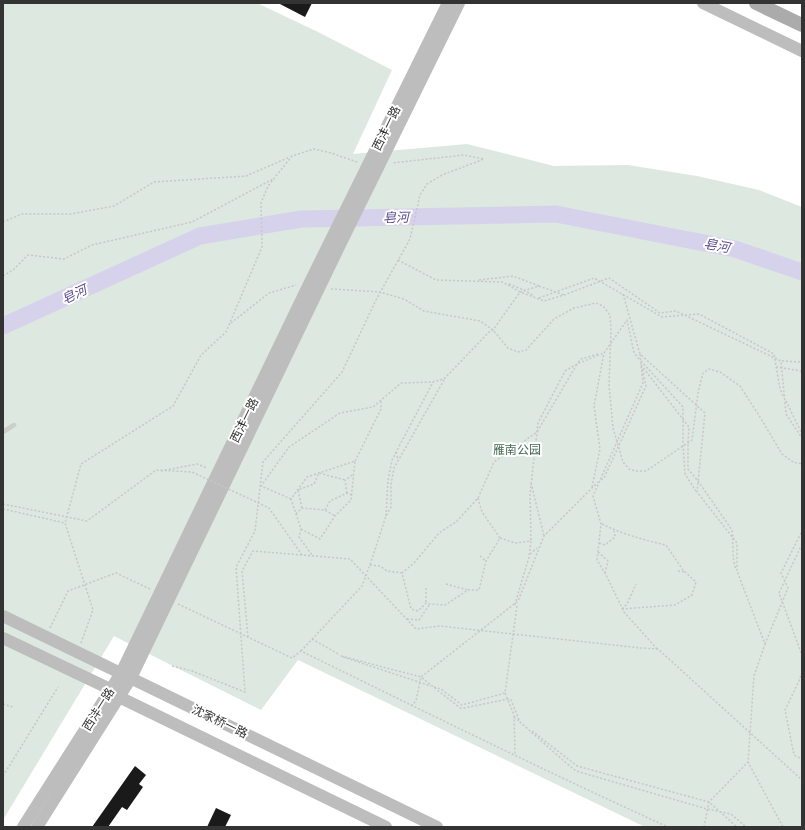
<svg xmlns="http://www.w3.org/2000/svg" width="805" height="830" viewBox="0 0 805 830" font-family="Lato,'Noto Sans SC',sans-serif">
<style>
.green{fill:#dde8e0}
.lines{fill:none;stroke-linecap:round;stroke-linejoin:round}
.river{stroke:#d7d2eb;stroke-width:17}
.building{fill:#1a1a1a}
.path{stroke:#c7c7c7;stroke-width:1.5;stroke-dasharray:2 2;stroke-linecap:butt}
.service{stroke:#cdcdcd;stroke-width:4.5}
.secondary{stroke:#bdbdbd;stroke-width:12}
.primary{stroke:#ababab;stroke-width:14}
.path-bridge{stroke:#c7c7c7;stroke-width:1.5;stroke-dasharray:2 2;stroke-linecap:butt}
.labels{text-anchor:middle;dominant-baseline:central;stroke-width:4;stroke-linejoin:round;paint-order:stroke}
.street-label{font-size:12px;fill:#333;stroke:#fff}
.park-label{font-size:12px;fill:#446a52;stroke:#fff}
.water-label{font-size:13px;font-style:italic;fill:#58488d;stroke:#fff}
</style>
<rect width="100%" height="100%" fill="#fff"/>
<path class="green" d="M 3,3 L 257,3 L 318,32 L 392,70 L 353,154 L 467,144 L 554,166 L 628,165 L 697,176 L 759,190 L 802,207 L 802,827 L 645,827 L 298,660 L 261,710 L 169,664 L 114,636 L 3,820 Z"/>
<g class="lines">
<path class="river" d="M 3,326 L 200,236 L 301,219 L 556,214 L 735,249 L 802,272"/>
</g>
<g class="building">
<path d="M 278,3 L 312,3 L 305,17 Z"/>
<path d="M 135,766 L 146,775 L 139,784 L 143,787 L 127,810 L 122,807 L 108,827 L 92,827 Z"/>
<path d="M 216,808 L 231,815 L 225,827 L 207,827 Z"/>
</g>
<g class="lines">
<g class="path">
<path d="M 3,222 L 22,214 L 71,214 L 114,206 L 154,182 L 246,176 L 290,157"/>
<path d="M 398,260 L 436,280 L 503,282 L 520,292 L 544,301 L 564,295 L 609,278 L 660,313 L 676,311 L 781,361 L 786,414 L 802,438"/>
<path d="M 3,276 L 13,270 L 28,255 L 64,259 L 92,245 L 192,222 L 273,179"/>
<path d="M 479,280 L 513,276 L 539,286"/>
<path d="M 509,284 L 524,290 L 534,296"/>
<path d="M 331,289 L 380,292 L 404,299 L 424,311 L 480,321 L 493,330 L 508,348 L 518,352 L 526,350 L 554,319 L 574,308 L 596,303 L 603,306 L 610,315 L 611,329 L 609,385 L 613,428 L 623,462 L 629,469 L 636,471 L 646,471 L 692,440 L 698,393 L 703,373 L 709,369 L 720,372 L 740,386 L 760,417 L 782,454 L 793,462 L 802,464"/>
<path d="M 623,294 L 640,354"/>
<path d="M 539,298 L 594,278 L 662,317 L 699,314 L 774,354 L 780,389 L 784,398"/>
<path d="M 231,323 L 269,293 L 296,285"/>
<path d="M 641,361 L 683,407 L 683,445 L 685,474 L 696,491"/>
<path d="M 782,361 L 802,362"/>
<path d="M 641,365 L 689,427 L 688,443 L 688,469 L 698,481 L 732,530 C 734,544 731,556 736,569"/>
<path d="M 776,367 L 802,371"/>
<path d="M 786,401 L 802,434"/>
<path d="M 396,452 L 398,460"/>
<path d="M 355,461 L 381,409 L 381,401"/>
<path d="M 161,471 L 197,464 L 207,468"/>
<path d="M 601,480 L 604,478 L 646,386 L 642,367"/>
<path d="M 531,483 L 544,536"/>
<path d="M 592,487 L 600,449 L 594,406 L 604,353 L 627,320 L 634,353 L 640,360"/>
<path d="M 347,493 L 345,480 L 354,474"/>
<path d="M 478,498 L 482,512 L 500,538 L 486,561 L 479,590 L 468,590 L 445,605 L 430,604 L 426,603 L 418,611 L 411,609 L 402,573 L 414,563 L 439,533 L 456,522 L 478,498 L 494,462 L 537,432 L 577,364 L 604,353"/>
<path d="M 291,499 L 261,486 L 289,447 L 340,413 L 373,407 L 401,383 L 433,382 L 444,379 L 490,331 L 493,330 L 520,292 L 539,286 L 564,295"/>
<path d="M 302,508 L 298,490 L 314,484 L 319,473 L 345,480"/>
<path d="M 3,509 L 65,523"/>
<path d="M 325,510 L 330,501 L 347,493 L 352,495"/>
<path d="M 296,514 L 302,508 L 325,510 L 335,516"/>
<path d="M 386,516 L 388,481 L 392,460 L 433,382"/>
<path d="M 602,524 C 622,534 644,540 666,545 L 683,570 L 696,582 L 692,595 L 675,605 L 622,609"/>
<path d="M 301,529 L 320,539 L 335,516 L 351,500 L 355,461 L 307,477 L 291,499 L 301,529 L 299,537 L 312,555"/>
<path d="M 500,538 L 515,543 L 531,541 L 529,557 L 515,604 L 517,606 L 505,693 L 514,715 L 515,754"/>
<path d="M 531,540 L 530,494 L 538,423 L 565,371 L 577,364 L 581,359 L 598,354"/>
<path d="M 599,543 L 605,545 L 615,537 L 614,531"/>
<path d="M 802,544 L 779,593 L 802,655"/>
<path d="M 598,552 L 608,561 L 605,573"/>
<path d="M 530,554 L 537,548"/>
<path d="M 480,556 L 486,561"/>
<path d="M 370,565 L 380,566 L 387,571 L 402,573"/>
<path d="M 678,571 L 686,572"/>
<path d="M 446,584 L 468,590"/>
<path d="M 426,588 L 426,603"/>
<path d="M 178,604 L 292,658 L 301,651 C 423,711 545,771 668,827"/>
<path d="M 622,609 L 627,604 L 636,584"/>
<path d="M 407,619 L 419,620 L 430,604"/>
<path d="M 50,628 L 68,591 L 116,573 L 150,589"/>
<path d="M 248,637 L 242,571 L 253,551 L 302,555"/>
<path d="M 312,639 L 340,655"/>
<path d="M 81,643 L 93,610 L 65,523 L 81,464 L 173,406 L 201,355 L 226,332 L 262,247 L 261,203 L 268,186 L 292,156 L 314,149 L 331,153 L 357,162"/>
<path d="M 765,644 L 788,588 L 781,573 L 802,531"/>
<path d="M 657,649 L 624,612 L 605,573 L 597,560 L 601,524 L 593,496 L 643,383 L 640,354 L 705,413 L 697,492 L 737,543 L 737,571 L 765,644 L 754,676 L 748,762 L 783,827"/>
<path d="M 301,651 L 362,586 L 371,562 L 386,516 L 391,507 L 391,484 L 394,468 L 444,380"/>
<path d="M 341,656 L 421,677 L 460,708 L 464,708 L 508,699 L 511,700 L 520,722 L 565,762 L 576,771 L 707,809 L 731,814 L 746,827"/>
<path d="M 343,657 L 431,686"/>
<path d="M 172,666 L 192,671 L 245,692 L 236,567 L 255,531 L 263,462 L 342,372 L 376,300 L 410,239 L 420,195 L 427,184 L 442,175 L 484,159 L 464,155 L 392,163"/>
<path d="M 802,672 L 799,681 L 785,710 L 794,755 L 802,759"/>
<path d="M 434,687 L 441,689 L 462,705 L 505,693"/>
<path d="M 3,704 L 13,707"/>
<path d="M 411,706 L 416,701 L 421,677 L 518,601 L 544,536 L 598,482"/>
<path d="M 514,717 L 519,721"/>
<path d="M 532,731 L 577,766 L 709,802 L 737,827"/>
<path d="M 3,776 L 58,687"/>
<path d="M 704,827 L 709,802 L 748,762"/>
</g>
<path class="service" d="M 3,432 L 14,425"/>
<g class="secondary">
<path d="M 703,3 L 802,51"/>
<path d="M 3,616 L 437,827"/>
<path d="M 3,638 L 110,689 L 119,697 L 386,827"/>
<path d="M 23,827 L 121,673 L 308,286 L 448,3"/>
<path d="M 37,827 L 131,678 L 337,251 L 459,3"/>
</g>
<path class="primary" d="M 756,3 L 802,25"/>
<path class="path-bridge" d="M 3,504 L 87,521 L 156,470 L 192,472 L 269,508 L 302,555 L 350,559 L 416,629 L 440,626 L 641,648 L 658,649 L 802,780"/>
</g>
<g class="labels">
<g class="street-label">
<text transform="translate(386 128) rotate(-64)">西沣一路</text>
<text transform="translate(244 420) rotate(-64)">西沣一路</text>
<text transform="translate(98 709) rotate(-58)">西沣一路</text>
<text transform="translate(220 721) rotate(26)">沈家桥一路</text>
</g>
<g class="park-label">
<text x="517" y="449">雁南公园</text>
</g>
<g class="water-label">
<text transform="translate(396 217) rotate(-1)">皂河</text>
<text transform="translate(717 245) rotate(11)">皂河</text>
<text transform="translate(74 294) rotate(-25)">皂河</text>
</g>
</g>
<rect width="805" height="830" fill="none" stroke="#333333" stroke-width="8"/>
</svg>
